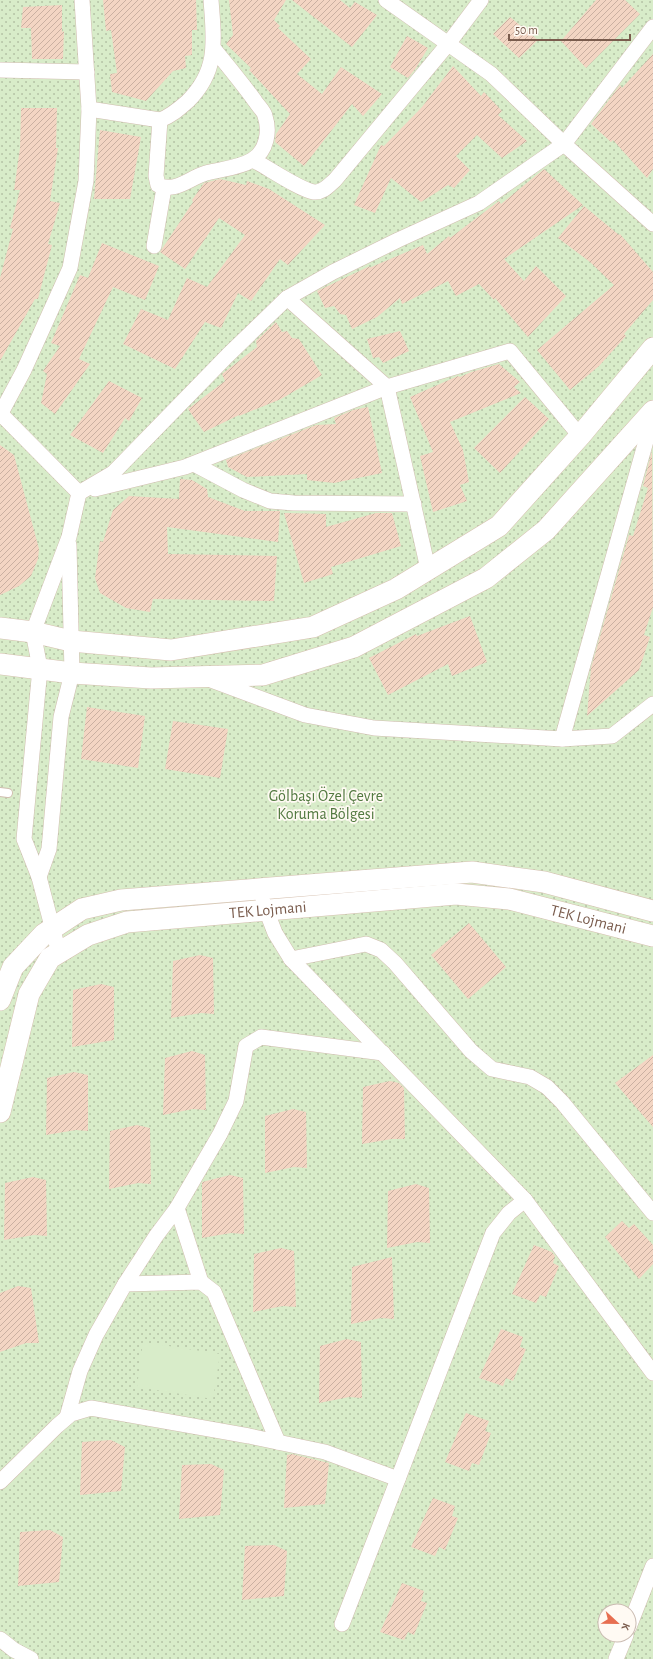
<svg xmlns="http://www.w3.org/2000/svg" width="653" height="1659" viewBox="0 0 653 1659" font-family="'Alegreya Sans',sans-serif">
<style>
.park{fill:url(#park-dots);fill-rule:evenodd}
.pitch{fill:#d8ecc9}
.building{fill:url(#building-hatch)}
.lines{fill:none;stroke-linecap:round;stroke-linejoin:round}
.lane-casing{stroke:#d1beb0;stroke-width:10}
.street-casing{stroke:#d1beb0;stroke-width:16}
.secondary-casing{stroke:#d6c0b0;stroke-width:22}
.lane{stroke:#fff;stroke-width:8}
.street{stroke:#fff;stroke-width:15}
.secondary{stroke:#fff;stroke-width:21}
.labels{text-anchor:middle;dominant-baseline:central;stroke-width:3.5;stroke-linejoin:round;paint-order:stroke}
.park-label{font-size:16px;fill:#537a41;stroke:#fffaf3}
.street-label{font-size:16px;fill:#7a5c4d;stroke:#fffaf3}
</style>
<defs>
<pattern id="park-dots" width="8" height="8" patternUnits="userSpaceOnUse"><rect width="8" height="8" fill="#d8ecc9"/><path d="M2 2h.1M6 6h.1" fill="none" stroke="#b4c2a5" stroke-width="1.8" stroke-linecap="round"/></pattern>
<pattern id="building-hatch" width="6" height="6" patternUnits="userSpaceOnUse"><rect width="6" height="6" fill="#f3d5c3"/><path d="M-1 1l2-2M0 6l6-6M5 7l2-2" fill="none" stroke="#cab0a1"/></pattern>
</defs>
<rect width="100%" height="100%" fill="#fdf6ec"/>
<path class="park" d="M 0,0 L 653,0 L 653,1659 L 0,1659 ZM 605,1611 L 629,1611 L 629,1635 L 605,1635 Z"/>
<path class="pitch" d="M 143,1342 L 220,1354 L 213,1399 L 137,1387 Z"/>
<g class="building">
<path d="M 103,0 L 196,0 L 197,30 L 192,30 L 192,55 L 185,56 L 186,68 L 173,71 L 146,101 L 112,92 L 110,74 L 117,73 L 111,30 L 106,31 Z"/>
<path d="M 229,0 L 286,0 L 274,20 L 280,26 L 278,28 L 311,59 L 297,74 L 322,94 L 341,67 L 382,94 L 363,116 L 352,104 L 304,166 L 275,142 L 276,134 L 290,114 L 249,70 L 251,68 L 226,44 L 233,35 Z"/>
<path d="M 292,0 L 340,0 L 350,8 L 355,2 L 377,15 L 352,47 Z"/>
<path d="M 596,0 L 625,0 L 640,14 L 586,68 L 561,41 Z"/>
<path d="M 62,5 L 62,32 L 64,31 L 63,59 L 32,59 L 31,28 L 21,28 L 23,7 Z"/>
<path d="M 510,17 L 538,40 L 519,58 L 493,34 Z"/>
<path d="M 407,36 L 428,48 L 416,68 L 408,78 L 390,67 Z"/>
<path d="M 653,54 L 653,169 L 647,178 L 613,140 L 611,142 L 591,124 L 620,85 L 622,88 Z"/>
<path d="M 453,66 L 481,96 L 484,92 L 502,111 L 498,115 L 527,141 L 502,158 L 477,135 L 456,156 L 470,170 L 454,188 L 448,185 L 421,202 L 391,178 L 375,213 L 354,205 L 381,145 L 384,146 L 422,107 Z"/>
<path d="M 21,108 L 57,108 L 56,148 L 58,148 L 50,201 L 60,203 L 48,244 L 52,245 L 38,299 L 35,299 L 0,361 L 0,278 L 13,229 L 10,228 L 20,190 L 14,190 L 20,148 Z"/>
<path d="M 100,130 L 141,137 L 130,199 L 94,199 Z"/>
<path d="M 544,169 L 583,205 L 504,259 L 524,281 L 536,266 L 566,296 L 528,337 L 495,298 L 494,300 L 479,284 L 456,296 L 448,281 L 402,304 L 400,298 L 377,317 L 352,329 L 346,315 L 340,314 L 334,306 L 325,308 L 317,291 L 370,266 L 369,268 L 423,245 L 427,254 L 449,236 L 450,238 L 499,201 L 501,204 Z"/>
<path d="M 220,179 L 246,185 L 247,181 L 269,189 L 325,225 L 288,265 L 280,259 L 251,301 L 238,293 L 221,328 L 205,322 L 175,369 L 123,344 L 141,309 L 168,320 L 187,278 L 207,287 L 245,235 L 219,218 L 185,269 L 160,252 L 193,202 L 192,200 L 204,183 Z"/>
<path d="M 584,206 L 619,235 L 620,234 L 653,272 L 653,300 L 624,334 L 626,336 L 599,366 L 570,390 L 537,350 L 614,285 L 590,262 L 558,238 Z"/>
<path d="M 102,243 L 159,266 L 145,300 L 113,287 L 79,359 L 90,364 L 55,414 L 41,403 L 47,374 L 43,371 L 60,346 L 51,343 L 80,275 L 88,278 Z"/>
<path d="M 276,322 L 282,332 L 287,331 L 292,338 L 299,339 L 322,375 L 281,399 L 239,416 L 239,415 L 204,432 L 188,409 L 225,381 L 222,374 L 257,347 L 256,341 Z"/>
<path d="M 400,331 L 409,351 L 383,363 L 379,357 L 373,358 L 367,339 Z"/>
<path d="M 499,364 L 520,382 L 514,387 L 521,393 L 450,422 L 463,450 L 469,482 L 460,485 L 467,501 L 433,512 L 420,456 L 433,452 L 410,397 L 458,376 L 460,377 L 471,372 Z"/>
<path d="M 109,381 L 142,398 L 129,421 L 125,418 L 103,453 L 70,435 Z"/>
<path d="M 525,397 L 549,419 L 500,473 L 474,448 Z"/>
<path d="M 368,407 L 382,473 L 334,483 L 307,480 L 307,474 L 247,477 L 228,467 L 226,460 L 316,425 L 336,424 L 334,418 L 353,410 Z"/>
<path d="M 0,445 L 14,455 L 39,549 L 38,559 L 31,576 L 19,586 L 0,595 Z"/>
<path d="M 652,451 L 653,607 L 644,635 L 650,637 L 639,670 L 587,716 L 591,668 L 629,535 L 633,536 L 648,488 L 643,486 Z"/>
<path d="M 180,479 L 192,480 L 207,489 L 208,497 L 245,511 L 280,511 L 278,542 L 167,527 L 168,554 L 277,556 L 274,601 L 153,599 L 150,612 L 126,608 L 100,593 L 95,578 L 100,541 L 103,542 L 113,510 L 129,496 L 179,499 Z"/>
<path d="M 284,513 L 326,514 L 326,527 L 376,513 L 392,513 L 401,546 L 331,567 L 333,574 L 304,583 Z"/>
<path d="M 470,616 L 487,662 L 452,676 L 448,664 L 388,695 L 369,658 L 416,634 L 417,636 Z"/>
<path d="M 87,707 L 145,716 L 138,768 L 81,759 Z"/>
<path d="M 173,721 L 228,729 L 220,778 L 165,769 Z"/>
<path d="M 469,923 L 506,967 L 468,999 L 431,955 Z"/>
<path d="M 200,955 L 213,958 L 214,1014 L 201,1013 L 171,1018 L 173,961 Z"/>
<path d="M 101,984 L 114,987 L 114,1040 L 72,1047 L 73,990 Z"/>
<path d="M 192,1051 L 205,1055 L 206,1110 L 193,1109 L 163,1115 L 165,1058 Z"/>
<path d="M 653,1055 L 653,1127 L 615,1083 Z"/>
<path d="M 74,1072 L 88,1075 L 88,1131 L 76,1130 L 46,1135 L 47,1078 Z"/>
<path d="M 390,1081 L 399,1083 L 404,1088 L 405,1139 L 392,1139 L 362,1144 L 363,1087 Z"/>
<path d="M 293,1109 L 306,1112 L 307,1168 L 294,1167 L 265,1173 L 265,1116 Z"/>
<path d="M 137,1125 L 150,1128 L 151,1184 L 138,1183 L 109,1189 L 110,1131 Z"/>
<path d="M 230,1175 L 243,1178 L 244,1234 L 231,1233 L 202,1238 L 202,1182 Z"/>
<path d="M 33,1177 L 46,1180 L 47,1236 L 34,1235 L 4,1240 L 5,1183 Z"/>
<path d="M 416,1184 L 429,1188 L 430,1243 L 417,1242 L 387,1248 L 388,1191 Z"/>
<path d="M 622,1221 L 629,1228 L 634,1224 L 653,1245 L 653,1264 L 639,1279 L 605,1237 Z"/>
<path d="M 534,1245 L 552,1252 L 555,1256 L 553,1263 L 559,1266 L 546,1297 L 540,1295 L 536,1303 L 512,1294 Z"/>
<path d="M 281,1248 L 294,1251 L 296,1307 L 283,1306 L 253,1312 L 254,1254 Z"/>
<path d="M 392,1257 L 394,1319 L 381,1318 L 351,1324 L 352,1267 Z"/>
<path d="M 18,1286 L 31,1288 L 39,1343 L 26,1343 L 0,1352 L 0,1293 Z"/>
<path d="M 501,1329 L 523,1337 L 520,1347 L 526,1349 L 513,1381 L 506,1378 L 503,1386 L 479,1378 Z"/>
<path d="M 347,1339 L 361,1342 L 362,1398 L 349,1397 L 319,1403 L 320,1346 Z"/>
<path d="M 466,1413 L 489,1421 L 485,1431 L 491,1433 L 479,1465 L 472,1463 L 469,1471 L 445,1462 Z"/>
<path d="M 111,1440 L 125,1447 L 121,1491 L 80,1495 L 82,1442 Z"/>
<path d="M 292,1454 L 329,1463 L 325,1504 L 284,1508 L 287,1455 Z"/>
<path d="M 211,1464 L 224,1470 L 220,1515 L 179,1519 L 182,1465 Z"/>
<path d="M 433,1498 L 455,1506 L 452,1516 L 458,1518 L 445,1550 L 439,1547 L 435,1556 L 411,1547 Z"/>
<path d="M 50,1530 L 63,1537 L 59,1582 L 18,1586 L 20,1532 Z"/>
<path d="M 274,1545 L 287,1551 L 284,1596 L 242,1600 L 245,1546 Z"/>
<path d="M 402,1583 L 424,1591 L 421,1601 L 427,1603 L 414,1635 L 408,1632 L 404,1640 L 380,1632 Z"/>
</g>
<g class="lines">
<defs>
<path id="lane" d="M 0,792 L 8,793"/>
<g id="street">
<path d="M 386,0 L 491,74 L 564,144 L 653,224"/>
<path d="M 0,70 L 87,72"/>
<path d="M 89,109 L 160,120 C 171,116 179,109 188,101 C 219,70 214,40 211,0"/>
<path d="M 160,120 L 156,176 L 158,185 C 176,193 189,178 206,173 C 221,169 239,168 252,160 C 267,151 270,131 265,116 C 264,111 258,106 255,101 C 242,83 228,66 214,49"/>
<path d="M 253,160 C 267,167 300,190 314,192 C 323,193 329,185 335,180 L 448,44 L 481,0"/>
<path d="M 154,246 L 164,188"/>
<path d="M 287,298 L 387,387 L 428,569"/>
<path d="M 0,413 L 79,493 L 69,537 L 33,632 L 40,668 L 24,839 L 39,877 L 59,953"/>
<path d="M 1,413 L 24,370 L 70,268 L 86,181 L 89,109 L 82,0"/>
<path d="M 194,464 L 243,490 L 270,501 L 294,503 L 414,504"/>
<path d="M 95,489 L 185,467 L 387,387 L 510,351 L 580,436"/>
<path d="M 79,493 L 113,473 L 228,355 L 287,298 L 333,272 L 398,240 L 479,203 L 564,144 L 653,27"/>
<path d="M 211,680 L 305,715 L 374,728 L 562,739 L 653,416"/>
<path d="M 562,739 L 612,736 L 653,704"/>
<path d="M 39,877 L 49,849 L 61,717 L 72,673 L 69,545"/>
<path d="M 263,902 L 275,933 L 291,959 L 525,1200 L 653,1373"/>
<path d="M 291,959 L 366,944 L 381,950 L 395,963 L 471,1051 L 492,1069 L 530,1077 L 547,1087 L 562,1102 L 653,1213"/>
<path d="M 177,1208 L 220,1134 L 236,1101 L 246,1046 L 261,1037 L 383,1053"/>
<path d="M 125,1284 L 156,1236 L 177,1208 L 201,1282"/>
<path d="M 67,1417 L 80,1371 L 96,1335 L 125,1284 L 201,1282 L 214,1292 L 278,1442"/>
<path d="M 0,1482 L 57,1426 L 71,1414 L 91,1408 L 249,1436 L 325,1452 L 398,1479"/>
<path d="M 342,1624 L 493,1233 L 509,1213 L 525,1200"/>
<path d="M 629,1627 L 653,1566"/>
<path d="M 0,1639 L 14,1650 L 31,1659"/>
<path d="M 616,1659 L 626,1635"/>
</g>
<g id="secondary">
<path d="M 0,628 L 33,632 L 71,641 L 171,650 L 313,627 L 396,589 L 499,526 L 580,436 L 653,348"/>
<path d="M 0,664 L 72,673 L 151,678 L 263,675 L 354,647 L 486,578 L 546,530 L 653,411"/>
<path d="M 0,1000 L 13,967 L 44,934 L 82,909 L 121,900 L 472,872 L 544,882 L 653,911"/>
<path id="s1" d="M 0,1112 L 29,994 L 50,958 L 88,935 L 127,922 L 456,894 L 509,899 L 653,936"/>
</g>
</defs>
<use href="#lane" class="lane-casing"/>
<use href="#street" class="street-casing"/>
<use href="#secondary" class="secondary-casing"/>
<use href="#lane" class="lane"/>
<use href="#street" class="street"/>
<use href="#secondary" class="secondary"/>
</g>
<g class="labels">
<g class="park-label">
<text x="326" y="796">Gölbaşı Özel Çevre<tspan x="326" dy="18">Koruma Bölgesi</tspan></text>
</g>
<g class="street-label">
<text stroke="none"><textPath href="#s1" startOffset="390">TEK Lojmani</textPath></text>
<text stroke="none"><textPath href="#s1" startOffset="714">TEK Lojmani</textPath></text>
</g>
</g>
<g transform="translate(617 1623) rotate(112)"><circle r="19" fill="#fffaf3" stroke="#cabbb1"/>
<path d="M0-3L7 15L0 10L-7 15Z" fill="#e76f51"/>
<text y="-6" font-size="11" font-weight="bold" text-anchor="middle" fill="#7a5c4d">K</text>
</g>
<path d="M509 34v6h121v-6" fill="none" stroke="#7a5c4d" stroke-width="2"/>
<text x="515" y="34" font-size="12" fill="#7a5c4d" stroke="#fffaf3" stroke-width="3" paint-order="stroke">50 m</text>
</svg>
